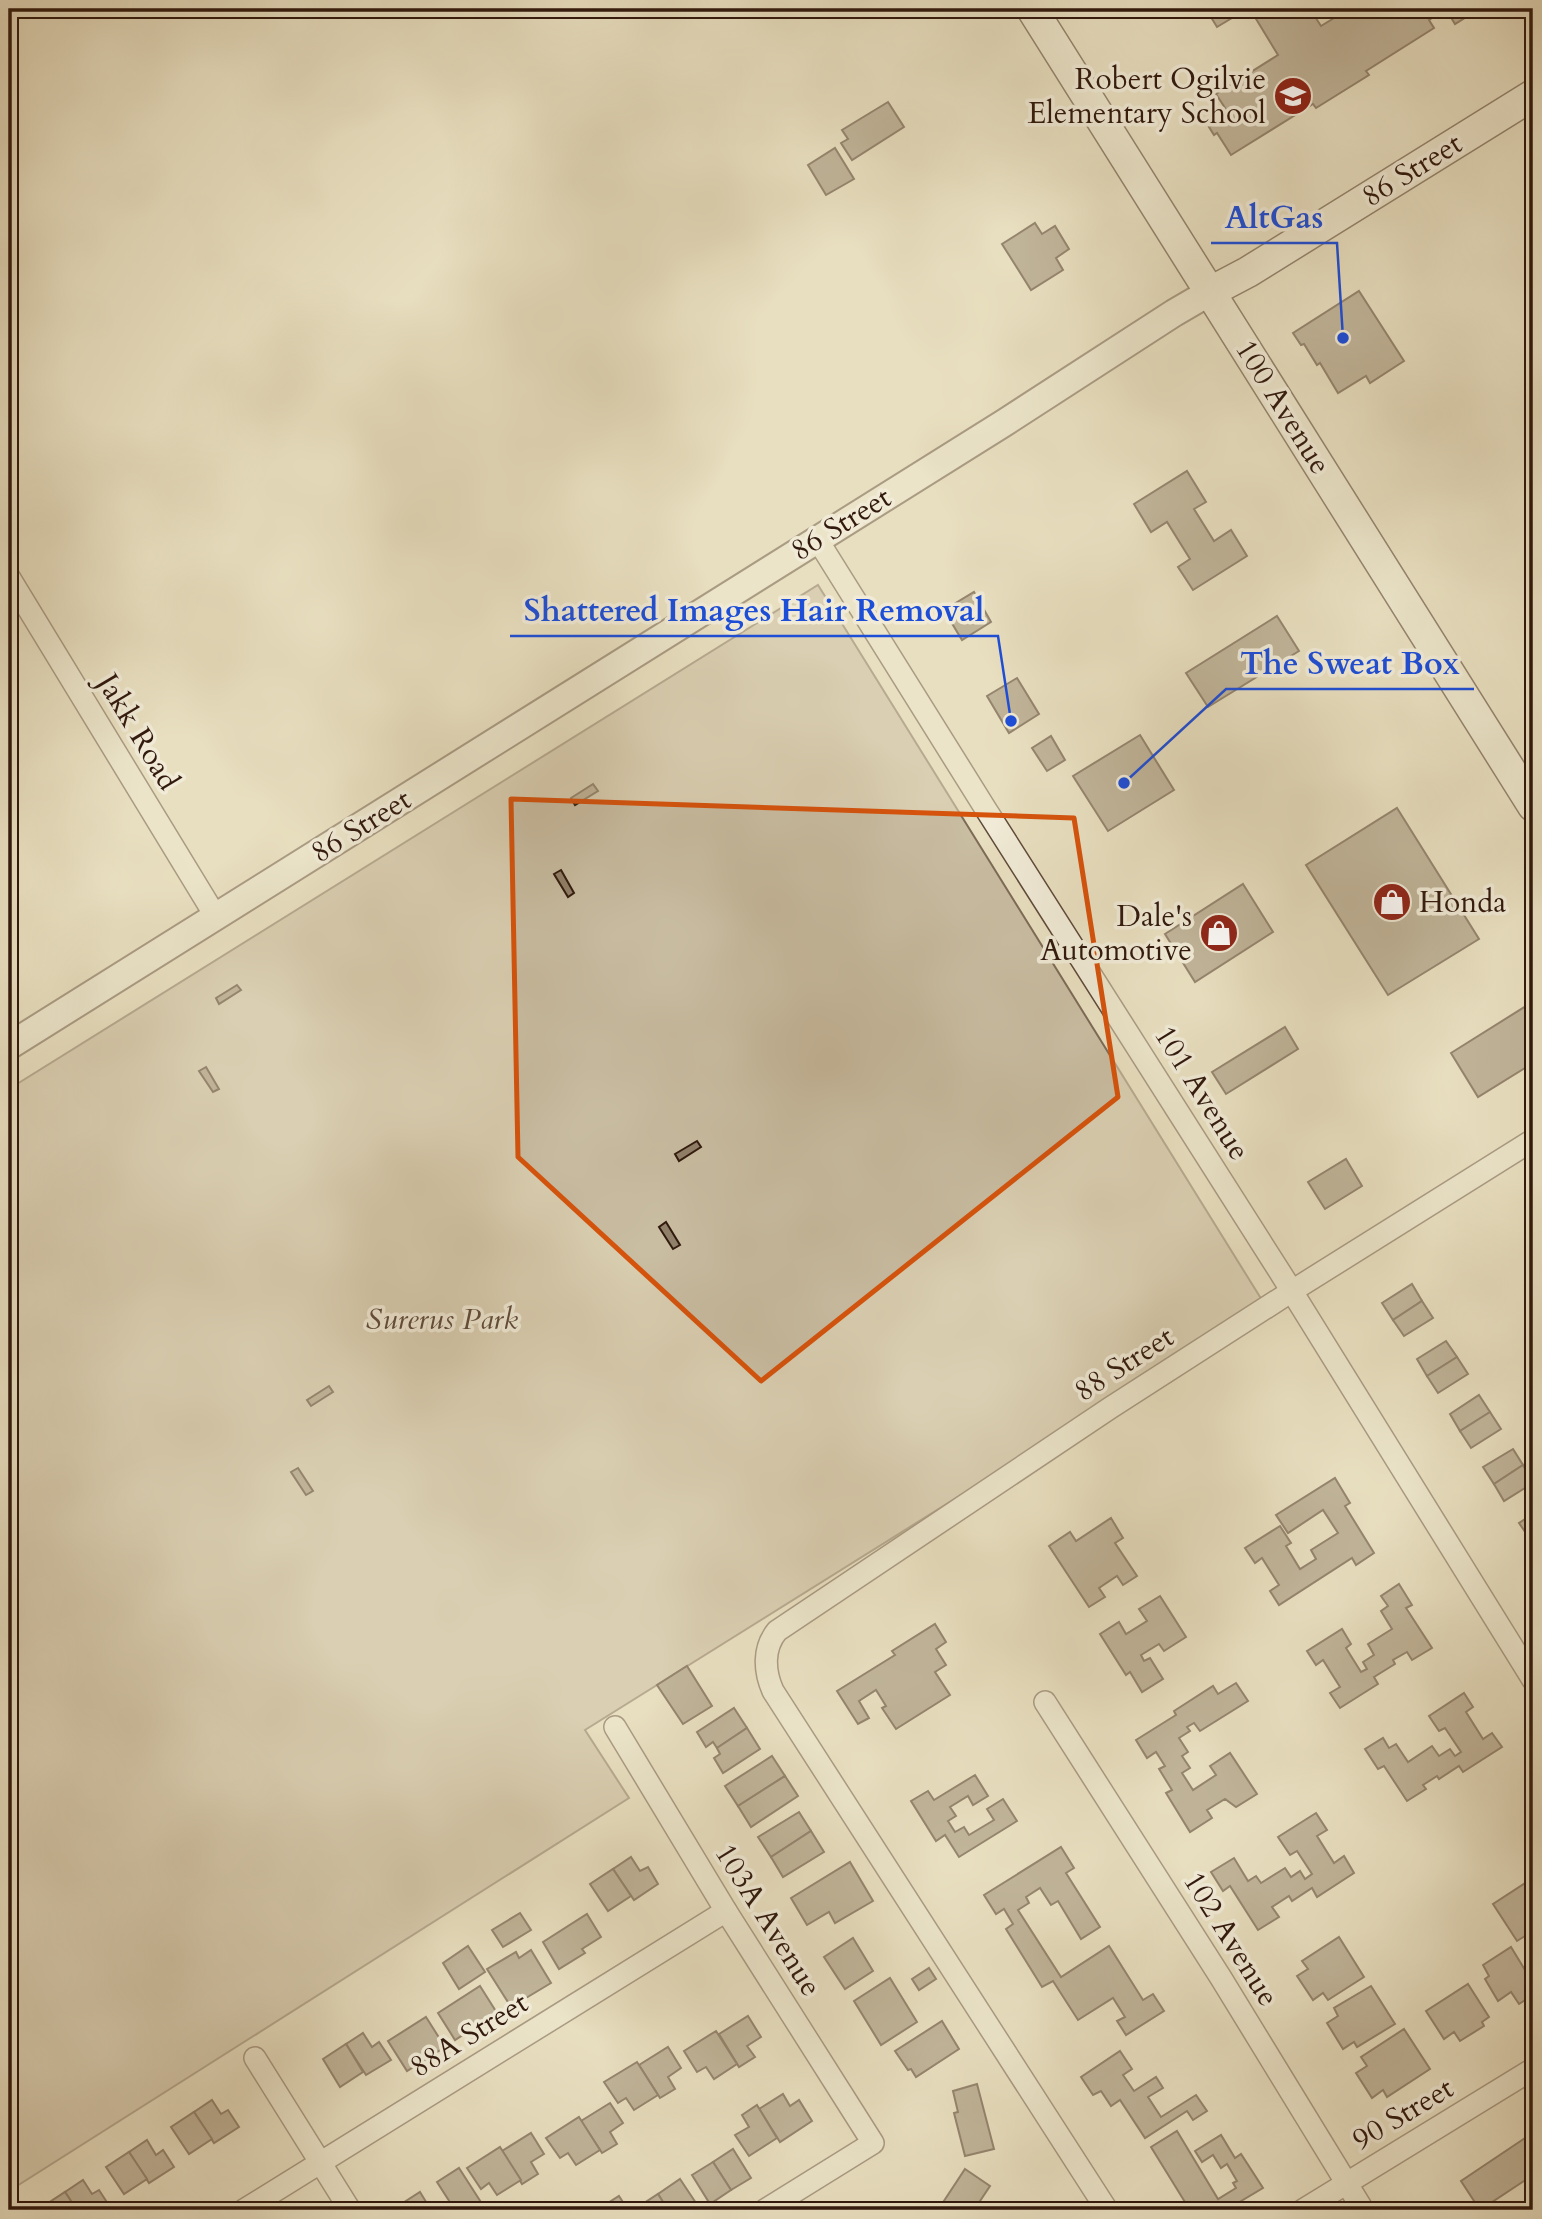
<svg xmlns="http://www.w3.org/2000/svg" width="1542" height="2219" viewBox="0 0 1542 2219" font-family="Cardo,serif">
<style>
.green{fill:#c9bda2;stroke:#7d6b58;stroke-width:2}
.building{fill:#90806a;stroke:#31190d;stroke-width:2}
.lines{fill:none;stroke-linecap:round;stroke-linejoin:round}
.minor-casing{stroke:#5f4a3a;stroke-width:24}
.tertiary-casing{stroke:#5f4a3a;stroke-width:30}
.secondary-casing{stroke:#31190d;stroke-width:33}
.minor{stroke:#f0ead6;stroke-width:21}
.tertiary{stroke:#f0ead6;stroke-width:26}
.secondary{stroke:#f0ead6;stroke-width:30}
.marked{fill:none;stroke:#d6530c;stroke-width:5;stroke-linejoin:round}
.labels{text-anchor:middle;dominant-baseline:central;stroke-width:7;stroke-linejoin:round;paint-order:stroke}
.poi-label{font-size:30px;fill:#31190d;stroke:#f0ead6;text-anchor:end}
.street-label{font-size:30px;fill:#31190d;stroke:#f0ead6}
.park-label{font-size:30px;font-style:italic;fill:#5f4a3a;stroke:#f0ead6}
.leader{fill:none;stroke:#1d4ed8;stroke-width:2.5}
.callout-dot{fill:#1d4ed8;stroke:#f0ead6;stroke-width:2.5}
.callout-label{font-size:32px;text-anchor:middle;font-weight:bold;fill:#1d4ed8;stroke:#f0ead6;stroke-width:7;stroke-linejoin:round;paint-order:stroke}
</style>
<rect width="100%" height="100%" fill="#e8dfc0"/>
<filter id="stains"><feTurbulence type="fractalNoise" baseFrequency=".00286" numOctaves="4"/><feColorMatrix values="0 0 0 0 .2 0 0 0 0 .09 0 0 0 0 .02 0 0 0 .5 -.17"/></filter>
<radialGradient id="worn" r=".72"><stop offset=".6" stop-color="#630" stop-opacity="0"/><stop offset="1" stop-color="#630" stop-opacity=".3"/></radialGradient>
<path class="green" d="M 818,585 L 1265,1305 L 585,1730 L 629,1798 L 9,2191 L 9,1089 Z"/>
<g class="building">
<path d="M 1206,9 L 1247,9 L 1217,27 Z"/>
<path d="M 1250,9 L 1310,9 L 1321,26 L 1349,9 L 1446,9 L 1429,20 L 1434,28 L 1366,71 L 1369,75 L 1316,108 L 1313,104 L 1231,155 L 1217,133 L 1214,135 L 1209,127 L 1229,114 L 1216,94 L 1278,55 Z"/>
<path d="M 1446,9 L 1479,9 L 1455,24 Z"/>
<path d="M 888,102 L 904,127 L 852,160 L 841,143 L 848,139 L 842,130 Z"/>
<path d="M 835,148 L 854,179 L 826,195 L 808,165 Z"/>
<path d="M 1035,223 L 1042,234 L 1055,226 L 1069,249 L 1056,258 L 1063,270 L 1031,290 L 1002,244 Z"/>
<path d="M 1359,291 L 1404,361 L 1370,383 L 1366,376 L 1338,393 L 1320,363 L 1317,365 L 1304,344 L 1301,345 L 1293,333 Z"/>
<path d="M 1187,471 L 1206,502 L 1194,509 L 1214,541 L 1231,530 L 1247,556 L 1193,590 L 1178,567 L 1190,559 L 1167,522 L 1151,532 L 1134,504 Z"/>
<path d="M 974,592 L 991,622 L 962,640 L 944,610 Z"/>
<path d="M 1277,616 L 1299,651 L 1208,707 L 1186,673 Z"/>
<path d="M 1017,678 L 1039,714 L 1009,733 L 987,696 Z"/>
<path d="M 1140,735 L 1174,790 L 1108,831 L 1073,776 Z"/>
<path d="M 1051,736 L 1065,760 L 1047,771 L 1032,748 Z"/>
<path d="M 593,784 L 598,791 L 575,805 L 571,798 Z"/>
<path d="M 1397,808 L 1479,939 L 1388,995 L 1306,865 Z"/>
<path d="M 561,870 L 574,893 L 568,897 L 554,874 Z"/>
<path d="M 1243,884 L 1273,932 L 1195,982 L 1165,934 Z"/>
<path d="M 237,985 L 241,990 L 219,1004 L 216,998 Z"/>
<path d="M 1526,1006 L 1533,1017 L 1533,1063 L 1478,1097 L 1451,1053 Z"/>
<path d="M 1285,1027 L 1298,1049 L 1226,1094 L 1212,1072 Z"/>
<path d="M 206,1067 L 219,1089 L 213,1092 L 199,1071 Z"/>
<path d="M 697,1141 L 701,1147 L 679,1161 L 675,1154 Z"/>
<path d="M 1346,1159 L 1362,1186 L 1325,1209 L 1308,1182 Z"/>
<path d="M 666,1222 L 680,1245 L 673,1249 L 659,1227 Z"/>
<path d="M 1412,1284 L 1422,1301 L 1393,1320 L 1382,1303 Z"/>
<path d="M 1422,1301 L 1433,1318 L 1404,1336 L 1393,1320 Z"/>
<path d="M 1446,1341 L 1457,1357 L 1427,1376 L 1417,1359 Z"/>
<path d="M 1457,1357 L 1468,1374 L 1438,1393 L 1427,1376 Z"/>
<path d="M 329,1386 L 333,1392 L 311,1406 L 307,1400 Z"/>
<path d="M 1479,1395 L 1490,1412 L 1460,1431 L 1450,1414 Z"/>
<path d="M 1490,1412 L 1501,1429 L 1471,1448 L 1460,1431 Z"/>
<path d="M 1513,1449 L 1523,1465 L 1494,1484 L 1483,1467 Z"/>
<path d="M 1523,1465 L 1533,1483 L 1504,1501 L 1494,1484 Z"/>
<path d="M 298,1468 L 313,1491 L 306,1495 L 291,1472 Z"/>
<path d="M 1335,1478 L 1350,1503 L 1345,1506 L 1374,1553 L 1356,1565 L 1352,1558 L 1279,1605 L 1270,1591 L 1279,1585 L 1262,1558 L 1255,1563 L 1245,1548 L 1280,1526 L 1291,1543 L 1286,1546 L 1300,1569 L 1316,1559 L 1311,1550 L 1338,1533 L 1323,1510 L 1288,1533 L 1276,1515 Z"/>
<path d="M 1533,1514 L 1533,1537 L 1530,1539 L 1519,1523 Z"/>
<path d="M 1111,1518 L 1123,1538 L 1115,1543 L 1137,1576 L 1123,1585 L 1117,1576 L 1099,1588 L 1105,1597 L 1089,1607 L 1049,1546 L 1070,1532 L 1076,1541 Z"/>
<path d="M 1399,1584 L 1412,1605 L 1406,1608 L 1432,1648 L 1412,1660 L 1407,1652 L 1393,1660 L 1395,1664 L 1374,1677 L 1378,1684 L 1340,1708 L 1330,1693 L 1340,1687 L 1323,1660 L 1316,1665 L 1307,1651 L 1342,1629 L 1351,1644 L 1346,1648 L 1361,1672 L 1367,1669 L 1363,1662 L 1374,1655 L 1368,1644 L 1392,1629 L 1381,1611 L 1388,1606 L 1381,1596 Z"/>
<path d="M 1160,1596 L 1186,1637 L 1164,1651 L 1159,1644 L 1141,1655 L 1144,1661 L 1150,1658 L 1163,1679 L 1142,1692 L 1130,1672 L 1126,1675 L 1100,1634 L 1119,1622 L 1126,1634 L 1147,1621 L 1139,1609 Z"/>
<path d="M 935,1624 L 946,1642 L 936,1649 L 946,1665 L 935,1672 L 950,1695 L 896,1729 L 882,1708 L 886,1706 L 876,1690 L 859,1701 L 869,1718 L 858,1724 L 837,1691 L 895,1655 L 892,1651 Z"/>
<path d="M 687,1666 L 712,1706 L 683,1724 L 657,1685 Z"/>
<path d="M 1236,1683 L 1248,1701 L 1200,1731 L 1194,1723 L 1187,1727 L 1190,1731 L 1179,1738 L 1188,1752 L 1182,1756 L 1190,1768 L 1182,1773 L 1193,1790 L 1216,1775 L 1210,1766 L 1230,1753 L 1257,1794 L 1236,1807 L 1225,1799 L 1207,1810 L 1212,1818 L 1190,1832 L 1166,1793 L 1172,1790 L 1159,1769 L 1165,1766 L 1156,1752 L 1147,1758 L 1136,1740 L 1176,1715 L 1174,1711 L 1213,1686 L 1218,1694 Z"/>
<path d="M 1464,1693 L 1473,1707 L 1466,1712 L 1483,1739 L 1492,1733 L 1502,1747 L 1463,1772 L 1459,1766 L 1439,1779 L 1437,1776 L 1423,1785 L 1426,1789 L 1407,1801 L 1384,1766 L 1378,1769 L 1365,1749 L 1383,1738 L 1389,1748 L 1396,1744 L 1408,1762 L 1432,1746 L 1439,1756 L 1450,1749 L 1455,1756 L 1461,1752 L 1445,1728 L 1439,1731 L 1429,1716 Z"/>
<path d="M 734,1708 L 747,1728 L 717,1748 L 713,1742 L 706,1747 L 697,1732 Z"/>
<path d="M 747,1728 L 760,1749 L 723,1773 L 714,1758 L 720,1754 L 717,1748 Z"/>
<path d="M 772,1756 L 785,1776 L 738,1806 L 725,1786 Z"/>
<path d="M 975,1775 L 988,1796 L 973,1805 L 968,1796 L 950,1807 L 956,1816 L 948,1821 L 955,1832 L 964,1827 L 969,1835 L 994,1820 L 987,1809 L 1003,1799 L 1017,1821 L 959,1857 L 945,1835 L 936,1841 L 911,1801 L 928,1791 L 934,1800 Z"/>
<path d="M 785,1776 L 798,1796 L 751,1827 L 738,1806 Z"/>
<path d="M 799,1812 L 811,1831 L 771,1857 L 758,1837 Z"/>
<path d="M 1316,1813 L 1327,1830 L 1317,1836 L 1334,1863 L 1344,1856 L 1354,1873 L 1317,1897 L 1312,1888 L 1292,1901 L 1289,1896 L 1272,1907 L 1279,1917 L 1258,1930 L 1230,1886 L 1223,1891 L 1211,1872 L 1234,1858 L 1248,1881 L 1256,1876 L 1261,1883 L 1285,1868 L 1291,1877 L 1300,1871 L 1305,1879 L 1312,1874 L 1297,1851 L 1290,1855 L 1278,1837 Z"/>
<path d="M 811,1831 L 824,1852 L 783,1877 L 771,1857 Z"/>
<path d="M 1061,1847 L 1074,1868 L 1066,1873 L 1100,1927 L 1081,1939 L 1058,1901 L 1051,1905 L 1040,1888 L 1026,1897 L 1029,1903 L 1018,1910 L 1061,1977 L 1109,1946 L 1143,2000 L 1153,1994 L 1164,2011 L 1126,2035 L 1117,2021 L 1125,2017 L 1113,1998 L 1078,2020 L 1053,1981 L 1042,1987 L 1006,1929 L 1013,1924 L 1004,1909 L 996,1914 L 984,1895 Z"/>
<path d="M 631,1857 L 640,1871 L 648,1867 L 658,1884 L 634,1900 L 613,1869 Z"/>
<path d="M 850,1862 L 873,1901 L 835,1923 L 829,1912 L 807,1925 L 791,1898 Z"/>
<path d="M 613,1869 L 631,1896 L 608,1911 L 590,1884 Z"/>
<path d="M 1533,1878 L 1533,1931 L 1517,1941 L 1493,1904 Z"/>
<path d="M 520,1913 L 531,1930 L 503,1947 L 492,1930 Z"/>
<path d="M 587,1914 L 601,1937 L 582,1949 L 585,1953 L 559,1969 L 543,1942 Z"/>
<path d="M 1339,1937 L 1364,1977 L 1328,2000 L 1323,1993 L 1313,2000 L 1297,1976 L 1308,1969 L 1302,1961 Z"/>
<path d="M 853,1938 L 873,1971 L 845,1989 L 824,1957 Z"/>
<path d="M 468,1946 L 485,1972 L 459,1989 L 443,1963 Z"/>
<path d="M 1511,1947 L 1533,1983 L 1533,1995 L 1519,2004 L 1511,1992 L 1498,2001 L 1485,1979 L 1489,1976 L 1483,1965 Z"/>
<path d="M 531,1950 L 551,1983 L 511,2007 L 487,1969 L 516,1952 L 519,1958 Z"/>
<path d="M 929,1968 L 936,1979 L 919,1990 L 912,1979 Z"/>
<path d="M 890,1978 L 917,2022 L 881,2045 L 854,2001 Z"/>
<path d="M 1468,1984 L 1489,2017 L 1482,2022 L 1484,2026 L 1460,2041 L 1454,2032 L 1444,2039 L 1426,2011 Z"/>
<path d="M 480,1986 L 497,2013 L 455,2040 L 438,2013 Z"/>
<path d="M 1371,1986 L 1395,2024 L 1357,2047 L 1354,2042 L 1343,2049 L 1327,2023 L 1338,2016 L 1334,2008 Z"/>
<path d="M 748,2016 L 761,2037 L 747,2046 L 755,2057 L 739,2067 L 719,2034 Z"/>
<path d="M 426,2017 L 445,2047 L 407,2071 L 388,2041 Z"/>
<path d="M 942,2021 L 959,2049 L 916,2077 L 911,2069 L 908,2070 L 895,2051 Z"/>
<path d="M 1404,2029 L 1430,2069 L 1387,2097 L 1383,2090 L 1372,2098 L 1356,2073 L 1367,2066 L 1361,2057 Z"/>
<path d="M 716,2031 L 737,2064 L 714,2079 L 706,2067 L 697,2072 L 684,2051 Z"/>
<path d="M 363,2033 L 372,2047 L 379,2042 L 391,2060 L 366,2075 L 346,2044 Z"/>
<path d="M 346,2044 L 363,2072 L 340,2087 L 323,2059 Z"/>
<path d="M 668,2047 L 681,2068 L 668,2077 L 675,2089 L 660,2098 L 639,2065 Z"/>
<path d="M 1120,2051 L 1132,2069 L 1123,2075 L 1134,2091 L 1156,2077 L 1163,2088 L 1148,2097 L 1161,2117 L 1196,2095 L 1207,2111 L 1193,2120 L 1187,2111 L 1145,2138 L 1120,2100 L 1111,2106 L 1101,2091 L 1093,2095 L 1081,2077 Z"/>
<path d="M 637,2062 L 658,2095 L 634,2110 L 626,2098 L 618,2103 L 604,2082 Z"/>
<path d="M 977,2084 L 994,2149 L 965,2156 L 954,2113 L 958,2112 L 953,2091 Z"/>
<path d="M 783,2094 L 790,2106 L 799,2100 L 812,2121 L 780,2142 L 759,2109 Z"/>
<path d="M 212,2100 L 221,2114 L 228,2110 L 239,2127 L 214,2143 L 194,2112 Z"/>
<path d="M 610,2103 L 623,2123 L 610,2132 L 617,2144 L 602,2153 L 581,2121 Z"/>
<path d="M 757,2105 L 777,2138 L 749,2156 L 735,2135 L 749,2127 L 742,2115 Z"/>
<path d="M 194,2112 L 212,2139 L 189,2154 L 171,2127 Z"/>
<path d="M 579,2117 L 600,2150 L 576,2165 L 568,2153 L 560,2158 L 546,2138 Z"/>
<path d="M 1177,2131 L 1218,2199 L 1236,2188 L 1233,2183 L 1237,2181 L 1227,2164 L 1221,2168 L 1213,2155 L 1202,2162 L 1195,2151 L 1221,2135 L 1235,2158 L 1241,2154 L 1263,2188 L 1226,2210 L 1197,2210 L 1193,2204 L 1188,2207 L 1151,2147 Z"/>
<path d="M 531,2133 L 544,2154 L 531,2162 L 538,2174 L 522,2184 L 502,2151 Z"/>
<path d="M 1528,2136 L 1533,2144 L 1533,2175 L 1480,2210 L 1461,2181 Z"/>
<path d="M 147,2140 L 156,2155 L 163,2150 L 174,2167 L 149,2183 L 129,2152 Z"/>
<path d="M 500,2147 L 521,2180 L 497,2195 L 489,2183 L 481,2189 L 467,2168 Z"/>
<path d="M 733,2149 L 751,2178 L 731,2190 L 713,2162 Z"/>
<path d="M 129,2152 L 147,2179 L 124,2194 L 106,2167 Z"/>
<path d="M 713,2162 L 731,2190 L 710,2204 L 692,2175 Z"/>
<path d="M 459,2168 L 486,2210 L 455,2210 L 437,2182 Z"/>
<path d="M 965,2169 L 990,2186 L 974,2210 L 938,2210 Z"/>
<path d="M 680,2179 L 696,2203 L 687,2210 L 668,2210 L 658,2194 Z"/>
<path d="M 83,2180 L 92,2194 L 99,2190 L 110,2207 L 105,2210 L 77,2210 L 65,2192 Z"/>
<path d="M 65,2192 L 77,2210 L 44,2210 L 42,2207 Z"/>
<path d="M 420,2192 L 431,2210 L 400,2210 L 398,2206 Z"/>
<path d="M 658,2194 L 668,2210 L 636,2210 L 635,2209 Z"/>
<path d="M 619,2196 L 628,2210 L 597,2210 Z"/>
</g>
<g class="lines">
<defs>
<g id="minor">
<path d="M 817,539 L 985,808 L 1283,1277 L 1533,1680"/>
<path d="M 9,577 L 216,917"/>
<path d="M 1045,1702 L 1221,1978 L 1363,2210"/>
<path d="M 615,1727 L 726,1911 L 873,2143 L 765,2210"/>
<path d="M 255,2058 L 350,2210"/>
<path d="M 244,2210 L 726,1911"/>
<path d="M 1107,2210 L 773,1691 C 764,1671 763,1648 777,1631 L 1110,1408 L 1292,1291 L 1533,1140"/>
<path d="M 1303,2210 L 1533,2069"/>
</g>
<path id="tertiary" d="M 9,1046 L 1004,423 L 1174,313 L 1210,292"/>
<g id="secondary">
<path d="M 1032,9 L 1533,806"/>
<path d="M 1210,292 L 1248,272 L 1533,95"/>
</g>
</defs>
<use href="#minor" class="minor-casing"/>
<use href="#tertiary" class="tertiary-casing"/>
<use href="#secondary" class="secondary-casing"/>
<use href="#minor" class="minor"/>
<use href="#tertiary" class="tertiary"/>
<use href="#secondary" class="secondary"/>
</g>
<path d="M0 0H1542V2219H0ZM 511,799 L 1074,818 L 1118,1097 L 761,1381 L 518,1157 Z" fill="#e8dfc0" fill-opacity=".55" fill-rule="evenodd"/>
<path class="marked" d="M 511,799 L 1074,818 L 1118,1097 L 761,1381 L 518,1157 Z"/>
<defs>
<symbol id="school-disc" viewBox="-11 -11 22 22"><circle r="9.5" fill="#8f2418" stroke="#f0ead6"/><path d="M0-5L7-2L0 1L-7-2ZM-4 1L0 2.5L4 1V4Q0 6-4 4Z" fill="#fff"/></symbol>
<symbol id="shop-disc" viewBox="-11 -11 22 22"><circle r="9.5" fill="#8f2418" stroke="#f0ead6"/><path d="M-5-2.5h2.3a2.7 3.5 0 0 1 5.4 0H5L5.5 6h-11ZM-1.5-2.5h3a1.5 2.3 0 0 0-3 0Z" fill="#fff"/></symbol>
</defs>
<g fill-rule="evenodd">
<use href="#school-disc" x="1271" y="74" width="44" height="44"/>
<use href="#shop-disc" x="1370" y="880" width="44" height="44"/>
<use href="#shop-disc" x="1197" y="911" width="44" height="44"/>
</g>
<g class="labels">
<g class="poi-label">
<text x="1266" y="79">Robert Ogilvie<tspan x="1266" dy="34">Elementary School</tspan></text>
<text x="1419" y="902" text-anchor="start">Honda</text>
<text x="1192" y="916">Dale's<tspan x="1192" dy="34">Automotive</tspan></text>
</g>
<g class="street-label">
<text transform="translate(1412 170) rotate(-32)">86 Street</text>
<text transform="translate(1283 407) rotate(58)">100 Avenue</text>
<text transform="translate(841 524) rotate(-32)">86 Street</text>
<text transform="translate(138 732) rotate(59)">Jakk Road</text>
<text transform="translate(361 826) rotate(-32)">86 Street</text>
<text transform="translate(1202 1093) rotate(58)">101 Avenue</text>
<text transform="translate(1124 1364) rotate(-33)">88 Street</text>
<text transform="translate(768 1920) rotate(58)">103A Avenue</text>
<text transform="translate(1231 1939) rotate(58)">102 Avenue</text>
<text transform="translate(469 2035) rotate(-32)">88A Street</text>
<text transform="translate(1403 2114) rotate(-31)">90 Street</text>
</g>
<g class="park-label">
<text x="442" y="1319">Surerus Park</text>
</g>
</g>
<path class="leader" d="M1343 338L1337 243H1211M1011 721L998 636H510M1124 783L1226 689H1474"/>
<g class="callout-dot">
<circle cx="1343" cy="338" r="7"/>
<circle cx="1011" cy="721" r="7"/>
<circle cx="1124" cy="783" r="7"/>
</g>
<g class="callout-label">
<text x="1274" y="228">AltGas</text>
<text x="754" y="621">Shattered Images Hair Removal</text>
<text x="1350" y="674">The Sweat Box</text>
</g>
<rect width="1542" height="2219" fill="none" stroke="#e8dfc0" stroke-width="35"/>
<rect x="10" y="10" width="1521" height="2198" fill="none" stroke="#31190d" stroke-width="3.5"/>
<rect x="18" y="18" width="1507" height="2184" fill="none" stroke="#31190d" stroke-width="2"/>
<rect width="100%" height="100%" filter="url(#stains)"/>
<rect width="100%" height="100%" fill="url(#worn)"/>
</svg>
